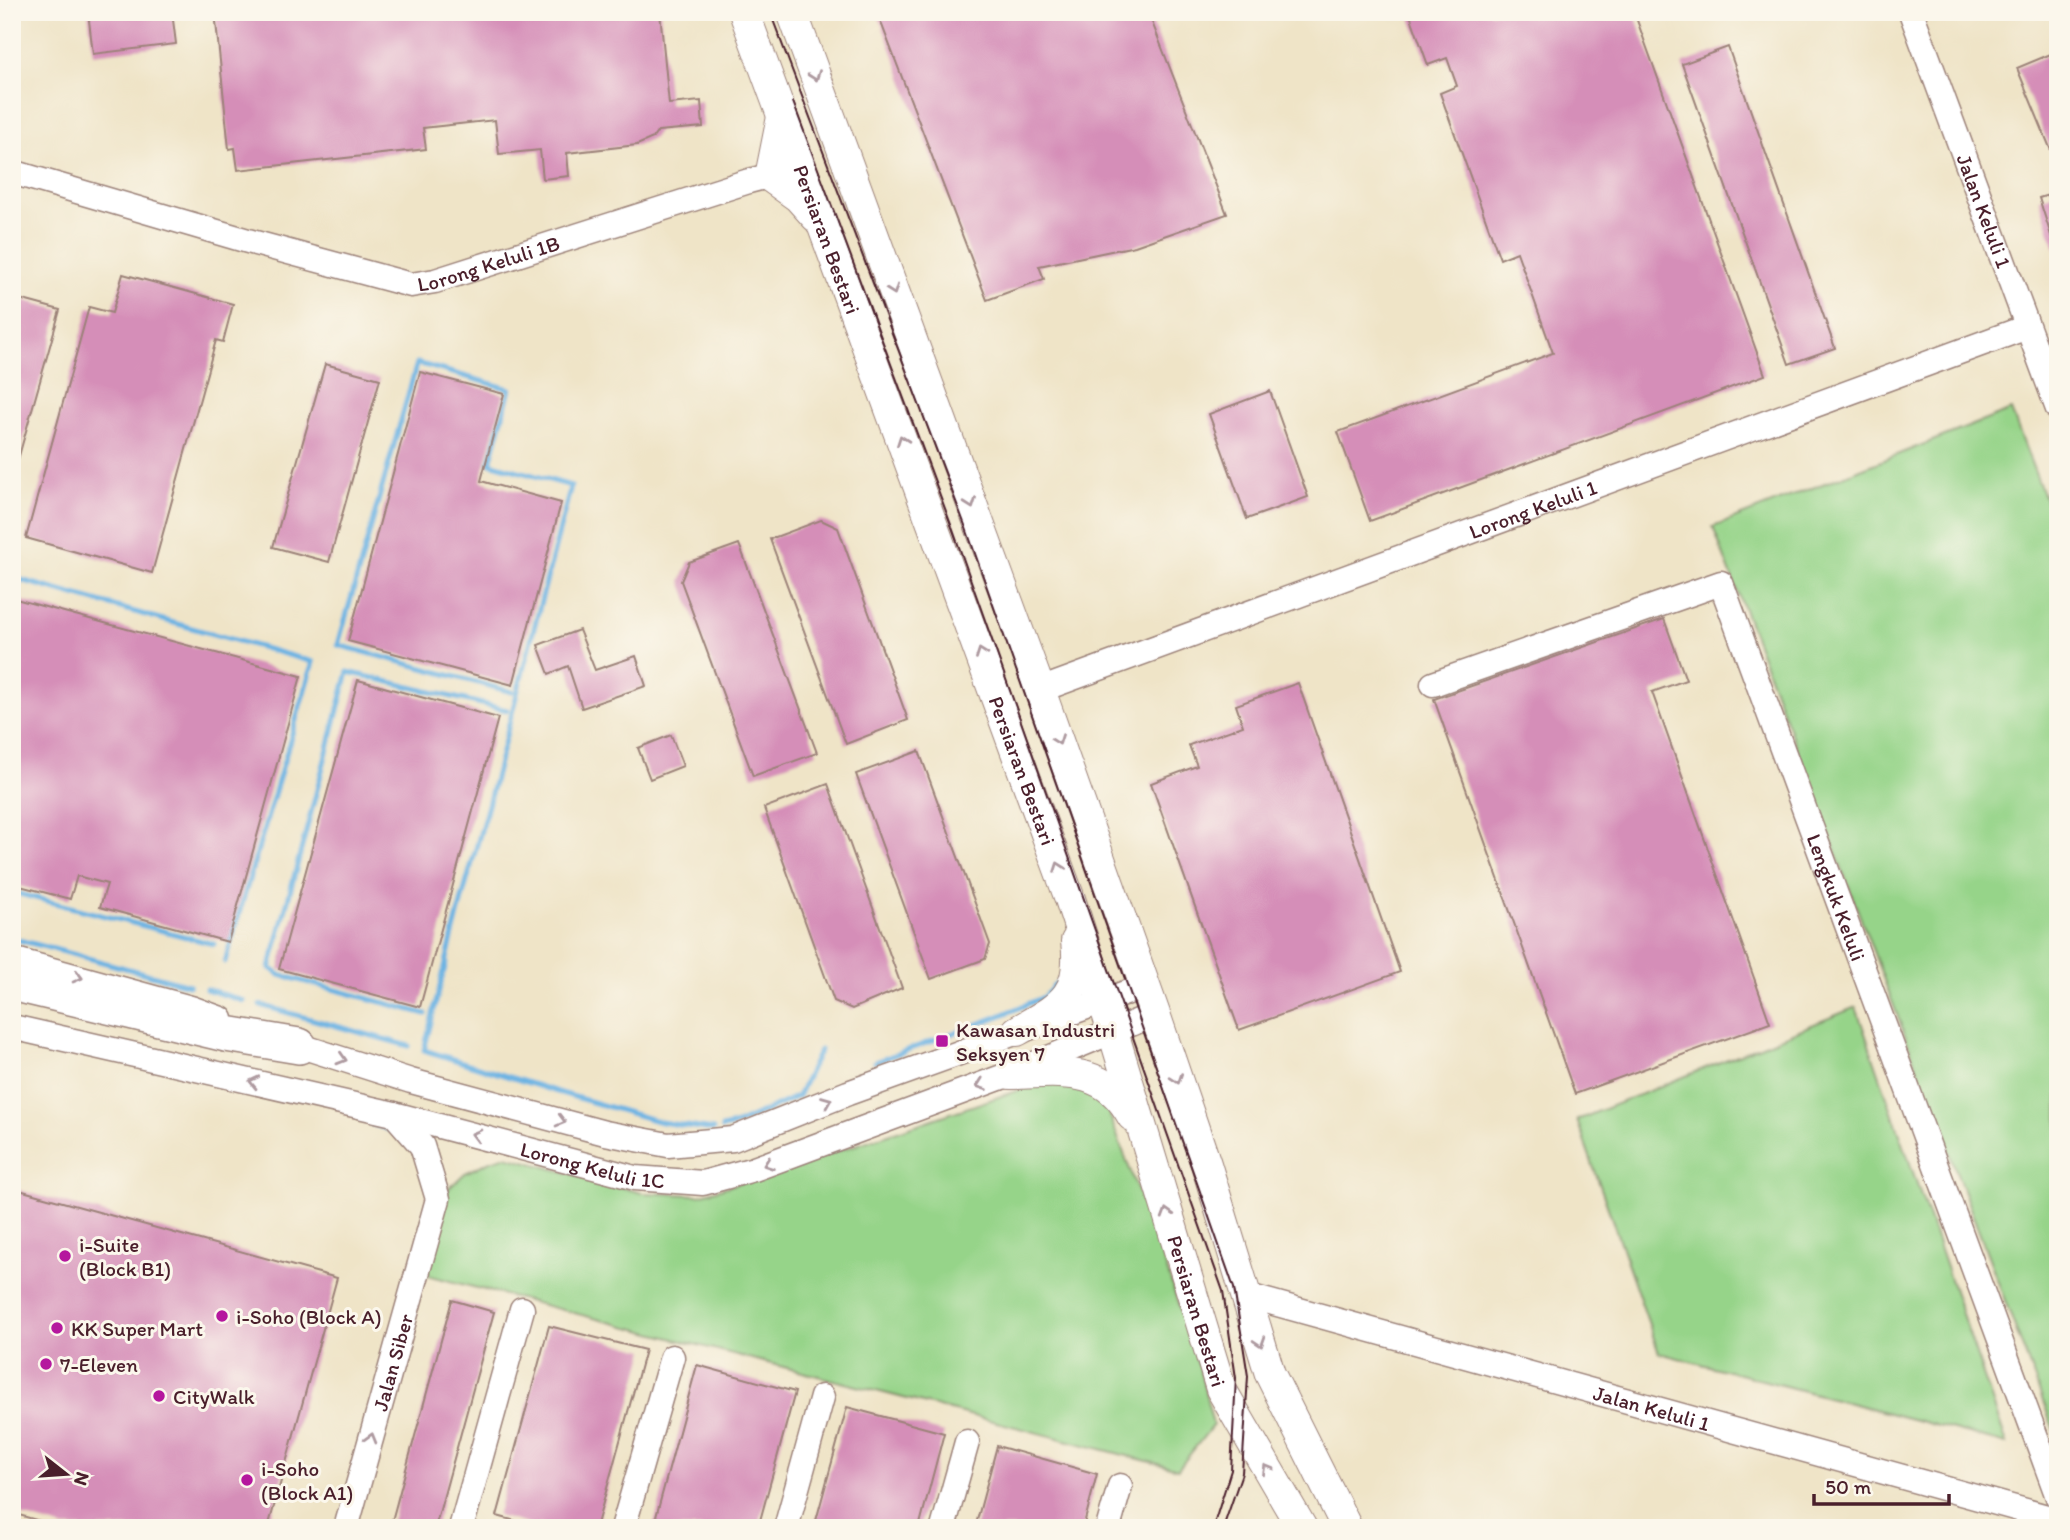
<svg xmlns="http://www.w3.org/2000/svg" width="2070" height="1540" viewBox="0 0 2070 1540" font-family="Itim,sans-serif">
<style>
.green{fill:#96d489;stroke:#707a5a;stroke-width:2}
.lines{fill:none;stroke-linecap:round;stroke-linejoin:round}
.stream{stroke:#6cb3e3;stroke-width:5}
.building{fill:#d58eb8}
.minor-casing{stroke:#9c8279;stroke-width:27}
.major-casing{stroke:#9c8279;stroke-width:32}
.highway-casing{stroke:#9c8279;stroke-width:38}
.minor{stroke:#fff;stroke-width:24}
.major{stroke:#fff;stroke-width:30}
.highway{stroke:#fff;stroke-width:35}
.tram{stroke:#4a1f2b;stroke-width:2}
.oneway{stroke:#ae9aa0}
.poi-dot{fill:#b5179e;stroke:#fbf7ec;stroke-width:2.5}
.labels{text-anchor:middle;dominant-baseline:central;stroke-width:6;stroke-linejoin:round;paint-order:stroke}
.street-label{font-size:21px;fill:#4a1f2b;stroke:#fbf7ec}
.poi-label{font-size:21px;fill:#4a1f2b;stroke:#fbf7ec;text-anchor:start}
</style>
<rect width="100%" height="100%" fill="#fbf7ec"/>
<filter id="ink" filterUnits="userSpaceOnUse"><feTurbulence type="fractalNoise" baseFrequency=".0143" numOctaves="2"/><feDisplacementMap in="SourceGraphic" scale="14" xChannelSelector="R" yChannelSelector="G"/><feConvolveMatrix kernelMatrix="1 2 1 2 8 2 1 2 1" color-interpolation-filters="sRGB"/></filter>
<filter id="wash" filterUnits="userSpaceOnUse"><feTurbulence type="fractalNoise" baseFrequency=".00686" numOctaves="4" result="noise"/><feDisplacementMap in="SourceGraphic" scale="28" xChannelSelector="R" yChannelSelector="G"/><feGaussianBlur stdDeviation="1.57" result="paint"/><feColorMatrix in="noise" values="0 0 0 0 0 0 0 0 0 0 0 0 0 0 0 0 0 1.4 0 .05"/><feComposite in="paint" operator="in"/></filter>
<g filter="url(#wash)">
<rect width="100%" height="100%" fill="#efe4c7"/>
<g class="green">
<path d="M 2011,410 L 2058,533 L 2058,1441 L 1713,527 Z"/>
<path d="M 1856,1007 L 2007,1444 L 1659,1353 L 1577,1120 Z"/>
<path d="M 1043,1082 L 1066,1083 L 1104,1100 L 1165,1264 L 1199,1367 L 1213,1425 L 1178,1469 L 423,1274 L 445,1192 L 465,1173 L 488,1162 L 506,1156 L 642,1193 L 699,1195 L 770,1174 Z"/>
</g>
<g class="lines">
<g class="stream">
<path d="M 12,579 L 14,578 L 313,662 L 225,962"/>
<path d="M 512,692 L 338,645 L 417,363 L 510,389 L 490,463 L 571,486 L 488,805 L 462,899 L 424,1050 L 554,1091 L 661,1122 L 713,1130"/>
<path d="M 12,892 L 214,944"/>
<path d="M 12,938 L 189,985"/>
<path d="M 206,989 L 244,1001"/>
<path d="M 260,1005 L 409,1046"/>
<path d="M 426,1014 L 280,975 L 270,968 L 348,672 L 507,710"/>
<path d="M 875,1062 L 997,1017 L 1044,997 L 1058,982"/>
<path d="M 372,1124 L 399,1133"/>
<path d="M 722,1128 L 735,1125 L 798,1096 L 820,1050"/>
</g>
</g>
<g id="blocks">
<g class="building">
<path d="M 88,12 L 172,12 L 176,44 L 93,54 Z"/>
<path d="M 215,12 L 591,12 L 591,17 L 620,12 L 660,12 L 669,104 L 701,101 L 703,127 L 658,131 L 653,138 L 637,145 L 567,153 L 569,176 L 543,179 L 540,150 L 499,154 L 495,120 L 423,128 L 426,149 L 238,170 L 235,148 L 229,149 Z"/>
<path d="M 877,12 L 1148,12 L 1227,214 L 1135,246 L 1039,266 L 1044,279 L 987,300 Z"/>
<path d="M 1409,12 L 1634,12 L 1765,375 L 1370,521 L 1338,432 L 1553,353 L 1517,252 L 1500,259 L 1440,93 L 1457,86 L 1447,58 L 1428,65 Z"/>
<path d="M 1728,47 L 1835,348 L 1789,364 L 1682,64 Z"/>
<path d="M 2058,51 L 2058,165 L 2057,165 L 2017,68 Z"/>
<path d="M 2058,192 L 2058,247 L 2055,248 L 2039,198 Z"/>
<path d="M 123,274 L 233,304 L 223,342 L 216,340 L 152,573 L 26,538 L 89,307 L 112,313 Z"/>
<path d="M 12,297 L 60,310 L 17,463 L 12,463 Z"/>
<path d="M 325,364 L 380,379 L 329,562 L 273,547 Z"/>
<path d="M 420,372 L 504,394 L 481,481 L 561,503 L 513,685 L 348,641 Z"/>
<path d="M 1270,391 L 1308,497 L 1247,519 L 1209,414 Z"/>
<path d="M 821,520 L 838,528 L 908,720 L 846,744 L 770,539 Z"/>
<path d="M 739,544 L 817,753 L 753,776 L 681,581 L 689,562 Z"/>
<path d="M 12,598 L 301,676 L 228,942 L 100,907 L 107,884 L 77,876 L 70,899 L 12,884 Z"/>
<path d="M 1664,619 L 1686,680 L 1652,692 L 1770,1023 L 1575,1094 L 1434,699 Z"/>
<path d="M 579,630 L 595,670 L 636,656 L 646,686 L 582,708 L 568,666 L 549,674 L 538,645 Z"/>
<path d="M 358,680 L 498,718 L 420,1007 L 279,969 Z"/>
<path d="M 1298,683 L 1400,972 L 1239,1030 L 1151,783 L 1197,766 L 1189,745 L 1243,726 L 1236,705 Z"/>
<path d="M 671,735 L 683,766 L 650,779 L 638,748 Z"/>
<path d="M 919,751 L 990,944 L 985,959 L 931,979 L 856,774 Z"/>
<path d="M 828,784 L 902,988 L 852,1009 L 834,1001 L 764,808 Z"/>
<path d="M 12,1188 L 337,1278 L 268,1528 L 64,1528 L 12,1513 Z"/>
<path d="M 452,1300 L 494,1312 L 435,1528 L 390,1528 Z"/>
<path d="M 549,1326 L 645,1350 L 596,1528 L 552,1528 L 539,1524 L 538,1527 L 497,1516 Z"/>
<path d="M 697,1365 L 795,1392 L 758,1528 L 653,1528 Z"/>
<path d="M 847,1407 L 944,1433 L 919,1528 L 814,1528 Z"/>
<path d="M 997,1446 L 1097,1474 L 1083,1528 L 975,1528 Z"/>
</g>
</g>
</g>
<g filter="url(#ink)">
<use href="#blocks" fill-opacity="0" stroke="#9c8279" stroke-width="2"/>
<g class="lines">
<defs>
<g id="minor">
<path id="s1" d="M 1911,12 L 2058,409"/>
<path id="s2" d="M 12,172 L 248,241 L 411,285 L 435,281 L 749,181 L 787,171"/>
<path id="s3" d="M 1433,684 L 1721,583 L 2058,1497"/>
<path id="s4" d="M 1040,690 L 2027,327"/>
<path d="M 12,959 L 191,1008 L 221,1019"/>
<path id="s5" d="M 12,1027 L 394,1114 L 635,1178 L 703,1183 L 754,1169 L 1010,1074 L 1155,1014"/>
<path d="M 285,1041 L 411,1081 L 605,1133 L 668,1145 L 733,1139 L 848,1093 L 1145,986"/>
<path id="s6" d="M 1245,1295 L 2058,1520"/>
<path id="s7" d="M 346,1528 L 438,1199 L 422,1146 L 394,1114"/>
<path d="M 461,1528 L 522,1309"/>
<path d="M 623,1528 L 672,1357"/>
<path d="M 786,1528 L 822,1397"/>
<path d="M 943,1528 L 967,1442"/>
<path d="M 1108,1528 L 1120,1486"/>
</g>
<g id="major">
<path id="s8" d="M 744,12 L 1070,899 L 1113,1032 L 1221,1389 L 1302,1528"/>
<path d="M 792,12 L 1040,690 L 1155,1014 L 1206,1164 L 1270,1374 L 1347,1528"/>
<path d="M 782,117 L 770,177 L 798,197 L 816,217"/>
<path d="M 1017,1031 C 1060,1006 1083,997 1076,941"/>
<path d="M 1010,1074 C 1060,1073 1104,1064 1132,1116"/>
</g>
<path id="highway" d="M 12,983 L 226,1034 L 299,1046"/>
</defs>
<use href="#minor" class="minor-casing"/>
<use href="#major" class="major-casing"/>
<use href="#highway" class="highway-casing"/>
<use href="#minor" class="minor"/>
<use href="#major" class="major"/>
<use href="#highway" class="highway"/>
<g class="tram">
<path d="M 770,12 L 966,528 L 1234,1288 L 1248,1376 L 1242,1473 L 1223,1528"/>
<path d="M 793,102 L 953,530 L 1223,1291 L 1236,1378 L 1231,1470 L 1215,1521"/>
</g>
</g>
<defs><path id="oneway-chevron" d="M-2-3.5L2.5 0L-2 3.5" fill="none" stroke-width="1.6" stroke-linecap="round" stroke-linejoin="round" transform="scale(1.75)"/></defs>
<g class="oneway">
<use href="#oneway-chevron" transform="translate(815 76) rotate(70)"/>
<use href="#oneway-chevron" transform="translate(893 290) rotate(70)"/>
<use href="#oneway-chevron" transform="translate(902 440) rotate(-110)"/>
<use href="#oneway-chevron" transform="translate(971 504) rotate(70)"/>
<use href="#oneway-chevron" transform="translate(981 653) rotate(-110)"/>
<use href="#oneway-chevron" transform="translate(1058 740) rotate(70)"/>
<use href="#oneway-chevron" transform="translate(1059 867) rotate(-110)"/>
<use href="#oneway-chevron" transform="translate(78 977) rotate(15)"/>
<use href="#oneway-chevron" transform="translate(342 1059) rotate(17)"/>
<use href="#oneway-chevron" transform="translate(1177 1079) rotate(71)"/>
<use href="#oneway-chevron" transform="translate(254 1082) rotate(-167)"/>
<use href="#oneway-chevron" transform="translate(981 1085) rotate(160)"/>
<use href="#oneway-chevron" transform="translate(827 1101) rotate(-22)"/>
<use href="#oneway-chevron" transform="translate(561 1121) rotate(15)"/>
<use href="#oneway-chevron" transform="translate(476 1135) rotate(-165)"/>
<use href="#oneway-chevron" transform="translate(768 1164) rotate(160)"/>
<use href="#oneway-chevron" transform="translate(1167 1213) rotate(-107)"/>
<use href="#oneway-chevron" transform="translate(1260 1342) rotate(72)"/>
<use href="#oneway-chevron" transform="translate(371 1438) rotate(-74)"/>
<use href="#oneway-chevron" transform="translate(1267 1469) rotate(-120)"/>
</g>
</g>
<g class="poi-dot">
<rect x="935" y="1034" width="14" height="14" rx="3.5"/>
<circle cx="65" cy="1256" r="7"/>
<circle cx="222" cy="1316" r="7"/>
<circle cx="57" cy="1328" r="7"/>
<circle cx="46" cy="1364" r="7"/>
<circle cx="159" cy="1396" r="7"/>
<circle cx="247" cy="1480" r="7"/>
</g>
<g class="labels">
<g class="street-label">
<text stroke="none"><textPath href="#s1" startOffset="212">Jalan Keluli 1</textPath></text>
<text stroke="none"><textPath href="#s8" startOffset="242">Persiaran Bestari</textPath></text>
<text stroke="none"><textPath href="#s2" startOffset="495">Lorong Keluli 1B</textPath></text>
<text stroke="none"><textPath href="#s4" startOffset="525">Lorong Keluli 1</textPath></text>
<text stroke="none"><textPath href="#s8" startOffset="808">Persiaran Bestari</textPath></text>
<text stroke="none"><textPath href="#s3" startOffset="640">Lengkuk Keluli</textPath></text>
<text stroke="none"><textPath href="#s5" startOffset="597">Lorong Keluli 1C</textPath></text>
<text stroke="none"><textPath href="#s8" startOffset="1376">Persiaran Bestari</textPath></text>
<text stroke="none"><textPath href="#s7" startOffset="172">Jalan Siber</textPath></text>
<text stroke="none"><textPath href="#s6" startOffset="422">Jalan Keluli 1</textPath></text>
</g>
<g class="poi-label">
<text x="956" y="1029">Kawasan Industri<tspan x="956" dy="24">Seksyen 7</tspan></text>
<text x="79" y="1244">i-Suite<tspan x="79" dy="24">(Block B1)</tspan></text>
<text x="236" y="1316">i-Soho (Block A)</text>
<text x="71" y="1328">KK Super Mart</text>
<text x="60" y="1364">7-Eleven</text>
<text x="173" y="1396">CityWalk</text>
<text x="261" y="1468">i-Soho<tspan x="261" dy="24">(Block A1)</tspan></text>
</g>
</g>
<rect width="2070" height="1540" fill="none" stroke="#fbf7ec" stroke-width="42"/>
<g transform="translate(66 1474) rotate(107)" stroke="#fbf7ec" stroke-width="5" paint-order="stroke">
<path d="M0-5L12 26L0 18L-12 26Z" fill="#4a1f2b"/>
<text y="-10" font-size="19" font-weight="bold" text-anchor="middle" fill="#4a1f2b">N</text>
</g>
<path d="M1814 1494v10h135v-10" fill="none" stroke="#4a1f2b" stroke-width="3.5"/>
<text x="1825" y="1494" font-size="21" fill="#4a1f2b" stroke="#fbf7ec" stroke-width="5" paint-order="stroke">50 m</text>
</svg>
